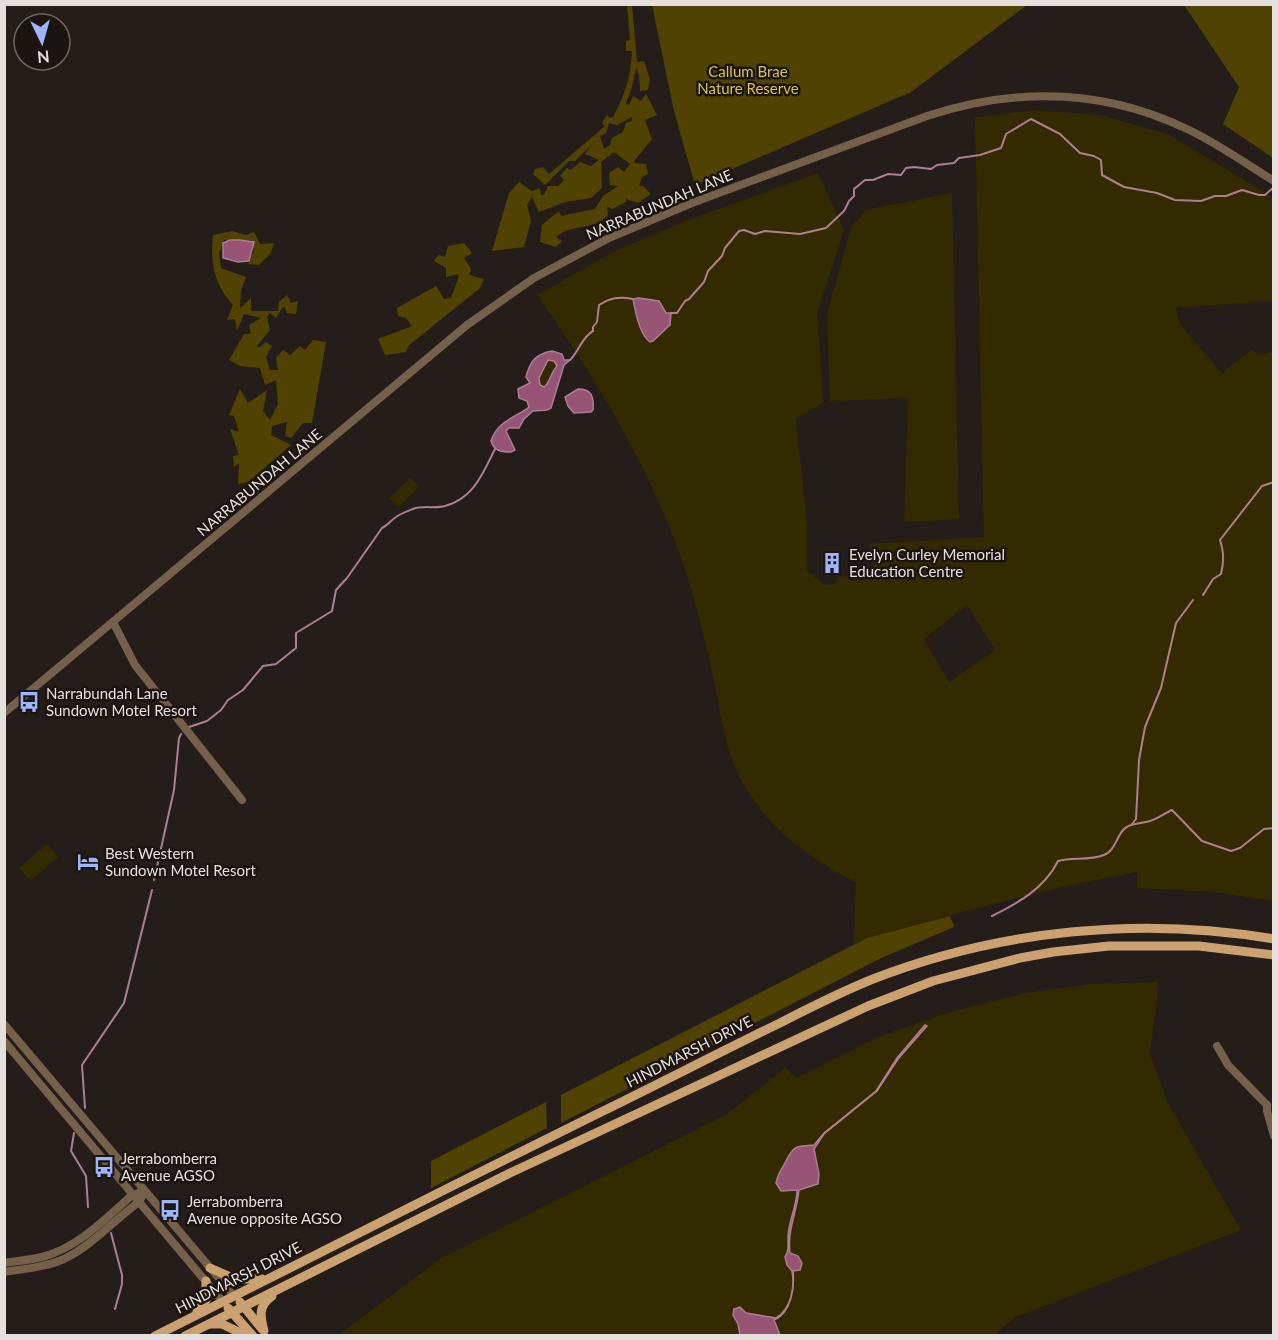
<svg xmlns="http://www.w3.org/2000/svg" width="1278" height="1340" viewBox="0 0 1278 1340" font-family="Lato,sans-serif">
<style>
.green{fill:#332a00;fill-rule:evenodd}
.forest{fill:#504302;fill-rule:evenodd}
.water{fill:#975475;stroke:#ae7e94;stroke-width:1.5;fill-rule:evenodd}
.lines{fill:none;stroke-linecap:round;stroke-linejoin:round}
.stream{stroke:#ae7e94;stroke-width:2}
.minor{stroke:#756049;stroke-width:8}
.major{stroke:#cca170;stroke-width:9}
.labels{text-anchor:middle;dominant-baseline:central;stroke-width:5;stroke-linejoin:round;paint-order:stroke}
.park-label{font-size:15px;fill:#d9c057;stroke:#1c1411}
.street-label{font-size:15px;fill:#e5e0dd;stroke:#1c1411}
.poi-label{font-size:15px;fill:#e5e0dd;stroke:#1c1411;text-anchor:start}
</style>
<rect width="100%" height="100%" fill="#251d1a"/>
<g class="green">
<path d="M 1034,110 L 1100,115 L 1167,134 L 1273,197 L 1273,301 L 1176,308 L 1180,324 L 1222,373 L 1251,350 L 1257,354 L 1273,352 L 1273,901 L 1215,892 L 1137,888 L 1137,872 C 1046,888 957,914 867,938 L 854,944 L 856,882 C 798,854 748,812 728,748 C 721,723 718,697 712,672 C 702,626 690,580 673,536 C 638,448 592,373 537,295 L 617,250 L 683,222 L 818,173 L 844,230 L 817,314 L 824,402 L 796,419 L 807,523 L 807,570 L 823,584 L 832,585 L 836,583 L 837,577 L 864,574 L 874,571 L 869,544 L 984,537 L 975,117 ZM 967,605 L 995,650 L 949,682 L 924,639 Z"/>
<path d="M 952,193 L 959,519 L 904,522 L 908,398 L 830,401 L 827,314 L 851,228 L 865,210 Z"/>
<path d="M 547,360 L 554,361 L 557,366 C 551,372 551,382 544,387 L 540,385 L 539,378 Z"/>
<path d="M 410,478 L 419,487 L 398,507 L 389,498 Z"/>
<path d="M 47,844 L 58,857 L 30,881 L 19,868 Z"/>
<path d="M 1159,982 L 1150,1054 L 1168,1103 L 1241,1230 L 1016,1317 L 994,1335 L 337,1336 L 442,1258 L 727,1114 L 785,1068 L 797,1078 L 881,1036 L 953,1011 L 1026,993 L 1092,984 Z"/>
</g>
<g class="forest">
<path d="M 627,5 L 632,5 L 637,62 L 644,61 L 650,80 L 648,90 L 640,91 L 639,75 L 636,68 L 632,87 L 626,104 L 629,105 L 633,96 L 641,101 L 646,94 L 657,115 L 645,120 L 652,139 L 635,160 L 634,163 L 646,164 L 648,174 L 642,177 L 639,186 L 643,186 L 651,194 L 638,203 L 626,199 L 626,202 L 612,209 L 607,206 L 608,215 C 593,232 573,222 556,237 L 562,241 L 556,247 L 540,242 L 542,225 L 559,211 L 561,216 L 595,209 L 603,196 L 618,186 L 610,185 L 609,173 L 618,167 L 624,172 L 630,164 L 614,152 L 601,162 L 602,188 L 591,198 L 565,202 L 539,212 L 532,197 L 527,205 L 531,221 L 524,247 L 492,251 L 509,193 L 519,182 L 532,191 L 540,188 L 541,195 L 544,195 L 548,186 L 558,186 L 564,180 L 560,176 L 567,168 L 571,170 L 580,162 L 591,166 L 599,160 L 585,154 L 591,145 L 575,161 L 569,161 L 545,185 L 533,174 L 535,169 L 543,167 L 549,174 L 605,126 L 602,123 L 607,115 L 610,118 L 613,117 C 625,95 631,76 632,51 L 626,51 L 626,41 L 630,40 ZM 632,117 L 632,121 L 626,123 L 623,132 L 612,138 L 610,145 L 604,149 L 600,136 L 606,133 L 609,123 L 617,125 Z"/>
<path d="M 652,5 L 652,4 L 1027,5 L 911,92 L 695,185 L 674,111 Z"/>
<path d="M 1184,5 L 1273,5 L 1273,158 L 1223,124 L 1239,87 Z"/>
<path d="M 232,231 L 246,235 L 254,232 L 260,244 L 274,243 L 271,253 L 259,265 L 248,264 L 254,251 L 252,240 L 224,240 L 219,254 L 221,268 L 246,277 L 241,291 L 240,308 L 251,298 L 251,311 L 278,311 L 279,302 L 287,295 L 291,303 L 298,301 L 296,314 L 287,313 L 285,307 L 282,308 L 276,318 L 270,313 L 267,317 L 270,330 L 256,347 L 260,347 L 266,342 L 272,346 L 266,357 L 270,370 L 278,370 L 276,358 L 283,350 L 290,355 L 300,346 L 305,350 L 313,340 L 326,342 L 312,423 L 303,423 L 291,438 L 285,436 L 287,422 L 272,426 L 271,435 L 291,445 L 248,482 L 238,484 L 239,463 L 234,467 L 233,456 L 239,455 L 230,429 L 239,432 L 234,416 L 229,415 L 240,389 L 248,403 L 267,390 L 263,411 L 270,420 L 278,404 L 276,380 L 265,385 L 260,368 L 240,366 L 229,360 L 244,334 L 251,334 L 249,325 L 261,318 L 244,314 L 237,331 L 235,319 L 227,320 L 233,305 C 214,285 210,261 213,235 Z"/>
<path d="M 464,243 L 472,253 L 464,258 L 471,269 L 469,275 L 484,279 L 480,288 L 408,346 L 406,352 L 385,355 L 378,339 L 412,326 L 406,318 L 398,316 L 397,308 L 436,286 L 444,299 L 451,298 L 459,276 L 458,274 L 446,277 L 446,268 L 434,261 L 438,255 L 445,257 L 448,246 Z"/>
<path d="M 950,916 L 954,927 L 881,958 L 561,1123 L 561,1095 L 867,938 Z"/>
<path d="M 546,1102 L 547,1128 L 431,1188 L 431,1161 Z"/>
</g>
<g class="water">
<path d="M 230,240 L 239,240 L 254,242 L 249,261 L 238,262 L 223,258 L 223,243 Z"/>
<path d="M 639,298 L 659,301 L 666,313 L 671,313 L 670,325 L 653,341 L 650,342 C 640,335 635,311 633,299 Z"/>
<path d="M 552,351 L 562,354 L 564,360 L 570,360 L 564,365 L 551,408 L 547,410 L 533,411 L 524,419 L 519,428 L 509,428 L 506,431 L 515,450 L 511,452 C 501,452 494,451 491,441 C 497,421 515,418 529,407 L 527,401 L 519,398 L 518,389 L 530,383 L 526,377 C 530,361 536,354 552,351 ZM 548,360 L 554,361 L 557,366 C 551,372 550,383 544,387 L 540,385 L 539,378 Z"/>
<path d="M 578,389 C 592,389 594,397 593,410 L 591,412 L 574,413 L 568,406 L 565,397 Z"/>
<path d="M 925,1025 L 927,1026 L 898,1059 L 877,1091 L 824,1134 L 814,1149 L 819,1174 L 818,1184 L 799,1190 C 797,1212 787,1230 790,1253 L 798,1256 L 802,1263 L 800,1270 L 793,1271 C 795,1288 791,1313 774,1320 L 780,1335 L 740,1335 L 738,1324 L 733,1315 L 734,1309 L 740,1307 L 746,1313 L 776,1318 C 791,1309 795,1287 792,1271 L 787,1265 L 785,1257 C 789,1251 788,1246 788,1238 C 788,1221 797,1207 797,1190 L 781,1191 L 776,1183 C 778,1173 782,1169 786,1161 C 794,1145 796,1146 814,1145 L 824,1133 L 876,1091 L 897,1058 Z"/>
</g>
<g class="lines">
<g class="stream">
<path d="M 671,313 L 677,313 L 685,301 L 689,299 L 704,282 L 708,271 L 722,256 L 725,248 L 739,231 L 744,230 L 755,234 L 765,231 L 800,234 L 826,228 L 844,211 L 849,201 L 854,196 L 854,189 L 865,180 L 873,180 L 888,174 L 901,175 L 906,168 L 914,167 L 931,169 L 937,165 L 954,163 L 959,158 L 980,155 L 1001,148 L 1006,134 L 1031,119 L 1060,134 L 1080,153 L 1094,156 L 1101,160 L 1102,175 L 1124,187 L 1157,193 L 1175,200 L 1201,201 L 1215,196 L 1226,196 L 1242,190 L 1259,195 L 1265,195 L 1274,187"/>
<path d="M 570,360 C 579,351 582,337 593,331 L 593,327 L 597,322 L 599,305 C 610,298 619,296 633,299"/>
<path d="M 1203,595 L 1213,579 L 1221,574 C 1224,561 1224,553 1220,540 L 1262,486 L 1274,482"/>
<path d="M 189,727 L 207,721 L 221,710 L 228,700 L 243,690 L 263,666 L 276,664 L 296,648 L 296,633 L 332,611 L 336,590 L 347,578 L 382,528 C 388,525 390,521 396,517 C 400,514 408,511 413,509 C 423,505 434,509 445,506 C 474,498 483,473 495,449"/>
<path d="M 1132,824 L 1136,819 L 1139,760 L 1145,727 L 1161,688 L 1176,623 L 1193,600"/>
<path d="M 154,880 L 174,790 L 179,738 L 181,734"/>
<path d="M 992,916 C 1018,903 1044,889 1058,861 C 1073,857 1088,861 1104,855 C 1114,852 1117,836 1124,829 C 1130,823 1138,824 1146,822 C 1155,821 1163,814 1172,810 L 1202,841 L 1231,851 L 1240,848 L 1264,829 L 1274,828"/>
<path d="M 85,1108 L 82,1065 L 124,1003 L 152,890"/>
<path d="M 74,1133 L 71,1151 L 86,1176 L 88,1207"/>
<path d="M 111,1233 L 122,1275 L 122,1284 L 115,1309"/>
</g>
<g class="minor">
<path d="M 113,622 L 135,665 L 242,800"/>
<path d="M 4,713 L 467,325 L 534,278 L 609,238 L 692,203 L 927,116 C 1016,87 1102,88 1187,129 C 1217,143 1245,163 1274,181"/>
<path d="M 4,1024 L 234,1296"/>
<path d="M 4,1041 L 223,1302"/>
<path d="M 1217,1046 L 1228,1065 L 1267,1105"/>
<path d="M 1267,1105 L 1267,1111 L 1274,1136"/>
<path d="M 4,1263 C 17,1261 30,1260 42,1257 C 77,1248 103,1221 130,1197 L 138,1193"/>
<path d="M 4,1272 C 24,1269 46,1267 64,1259 C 93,1245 114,1220 139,1202 L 145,1191"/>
</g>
<g class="major">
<path d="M 210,1268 L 235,1279 L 262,1279"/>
<path d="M 240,1302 L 262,1329"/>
<path d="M 228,1308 L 253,1336"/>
<path d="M 197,1312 L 206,1300 L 206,1281"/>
<path d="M 210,1324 L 222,1324 L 247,1336"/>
<path d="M 264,1331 C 260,1316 258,1306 272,1296"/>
<path d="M 155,1336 C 302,1261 448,1188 595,1115 C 657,1085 718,1053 780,1023 C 811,1007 841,992 873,979 C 999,930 1141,916 1274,939"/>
<path d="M 185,1336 L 510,1173 L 868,1006 L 933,981 L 1020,958 L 1053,952 L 1109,946 L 1199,946 L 1274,955"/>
</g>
</g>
<defs>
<symbol id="building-bare" viewBox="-9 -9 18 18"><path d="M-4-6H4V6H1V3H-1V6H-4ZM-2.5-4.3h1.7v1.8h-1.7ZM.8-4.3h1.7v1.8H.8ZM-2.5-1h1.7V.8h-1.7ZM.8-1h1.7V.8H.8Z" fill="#9eb4fd" stroke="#1c1411" stroke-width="2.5" paint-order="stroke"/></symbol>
<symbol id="bus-bare" viewBox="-9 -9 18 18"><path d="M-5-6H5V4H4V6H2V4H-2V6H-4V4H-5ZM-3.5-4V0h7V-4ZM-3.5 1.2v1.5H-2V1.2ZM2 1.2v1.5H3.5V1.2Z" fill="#9eb4fd" stroke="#1c1411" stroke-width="2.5" paint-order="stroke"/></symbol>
<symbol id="hotel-bare" viewBox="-9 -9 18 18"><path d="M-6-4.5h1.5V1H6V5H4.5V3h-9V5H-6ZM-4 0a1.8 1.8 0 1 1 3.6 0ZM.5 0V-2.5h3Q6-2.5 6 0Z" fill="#9eb4fd" stroke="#1c1411" stroke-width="2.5" paint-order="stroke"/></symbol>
</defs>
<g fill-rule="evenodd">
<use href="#building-bare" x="817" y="548" width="30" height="30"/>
<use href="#bus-bare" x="14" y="687" width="30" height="30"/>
<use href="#hotel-bare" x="73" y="847" width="30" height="30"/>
<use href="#bus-bare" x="89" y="1152" width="30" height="30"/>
<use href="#bus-bare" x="155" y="1195" width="30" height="30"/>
</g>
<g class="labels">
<g class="park-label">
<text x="748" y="71">Callum Brae<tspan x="748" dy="17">Nature Reserve</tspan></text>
</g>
<g class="street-label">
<text transform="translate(659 204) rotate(-23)">NARRABUNDAH LANE</text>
<text transform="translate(259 482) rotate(-40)">NARRABUNDAH LANE</text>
<text transform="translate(689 1051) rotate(-27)">HINDMARSH DRIVE</text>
<text transform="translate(238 1277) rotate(-27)">HINDMARSH DRIVE</text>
</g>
<g class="poi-label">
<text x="849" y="554">Evelyn Curley Memorial<tspan x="849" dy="17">Education Centre</tspan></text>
<text x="46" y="693">Narrabundah Lane<tspan x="46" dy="17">Sundown Motel Resort</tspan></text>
<text x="105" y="853">Best Western<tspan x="105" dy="17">Sundown Motel Resort</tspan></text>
<text x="121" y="1158">Jerrabomberra<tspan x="121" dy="17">Avenue AGSO</tspan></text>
<text x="187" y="1201">Jerrabomberra<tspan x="187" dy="17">Avenue opposite AGSO</tspan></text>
</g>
</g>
<rect width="1278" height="1340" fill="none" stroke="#e5e0dd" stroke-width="12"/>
<g transform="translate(42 42) rotate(175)"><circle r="28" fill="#1c1411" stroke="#6c6663" stroke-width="1.5"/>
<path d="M0-4.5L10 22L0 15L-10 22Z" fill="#9eb4fd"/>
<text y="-9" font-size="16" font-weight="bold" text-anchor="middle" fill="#e5e0dd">N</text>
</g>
</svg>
